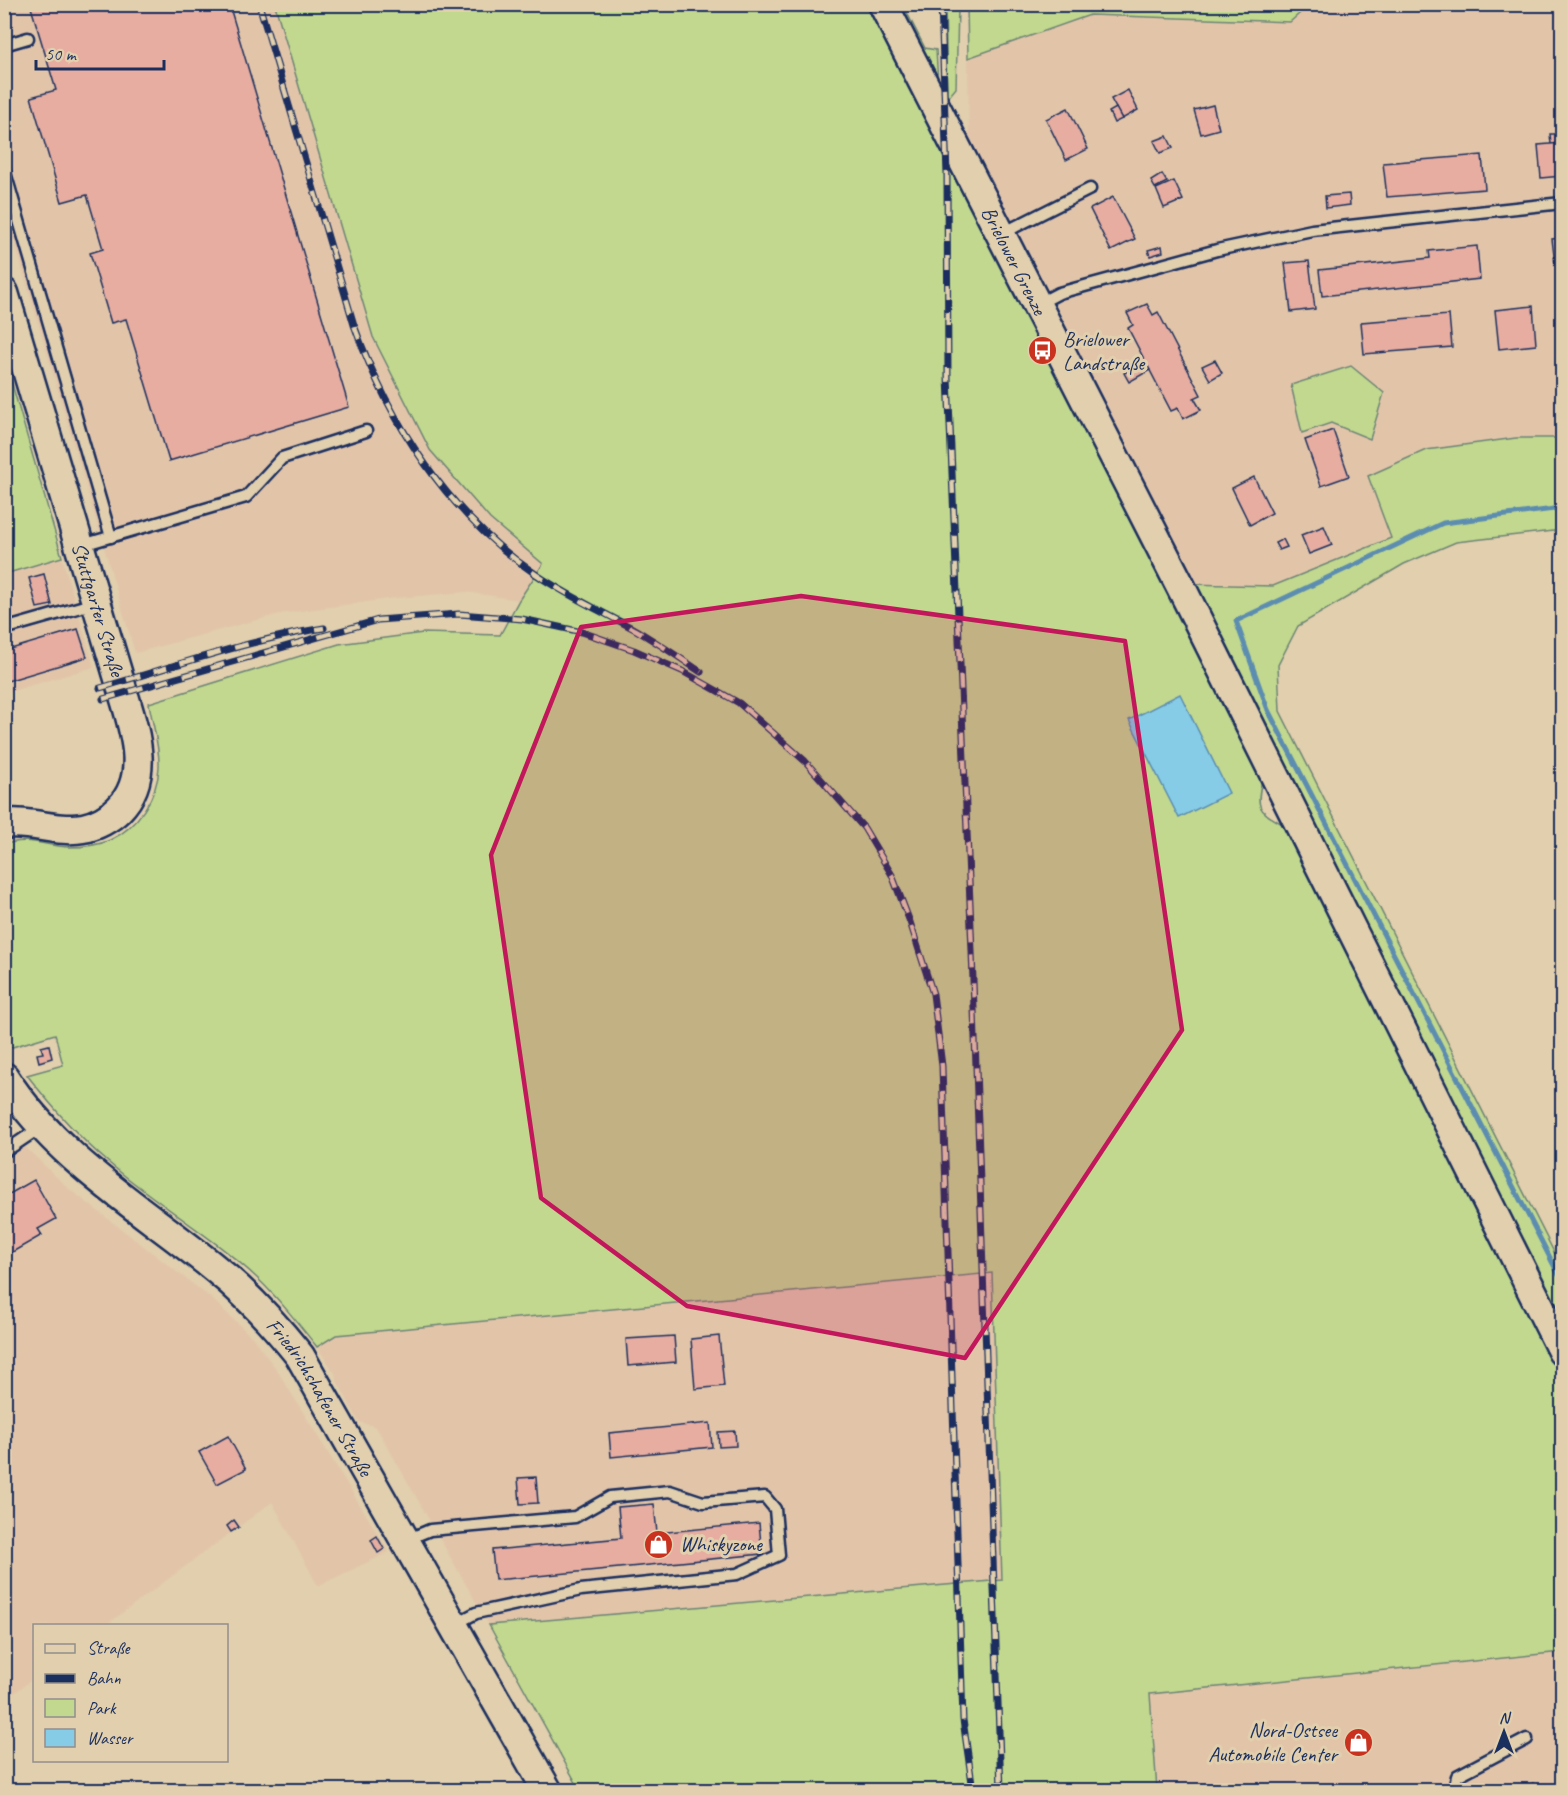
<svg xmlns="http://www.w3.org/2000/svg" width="1567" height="1795" viewBox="0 0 1567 1795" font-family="Caveat,sans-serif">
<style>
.built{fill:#e2c5a9;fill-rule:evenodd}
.green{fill:#c1d88e;stroke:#6e8476;stroke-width:1.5}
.water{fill:#86cce7;stroke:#5b8db0;stroke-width:1.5}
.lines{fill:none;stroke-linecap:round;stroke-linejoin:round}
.stream{stroke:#5b8db0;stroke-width:5}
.building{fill:#e6ada0;stroke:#1b2f5e;stroke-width:1.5}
.lane-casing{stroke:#1b2f5e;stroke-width:15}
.secondary-casing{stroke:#1b2f5e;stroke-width:33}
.lane{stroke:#e1cfad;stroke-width:10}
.secondary{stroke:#e1cfad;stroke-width:28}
.rail-casing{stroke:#1b2f5e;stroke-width:7}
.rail{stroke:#e1cfad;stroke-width:4.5;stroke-dasharray:14;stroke-linecap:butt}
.marked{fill:#c2185b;fill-opacity:0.2;stroke:#c2185b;stroke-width:4.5;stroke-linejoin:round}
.labels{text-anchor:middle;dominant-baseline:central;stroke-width:6;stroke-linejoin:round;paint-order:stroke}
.street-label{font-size:21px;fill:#1b2f5e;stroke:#e1cfad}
.poi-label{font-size:21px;fill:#1b2f5e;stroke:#e1cfad;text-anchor:start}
</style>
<rect width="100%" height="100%" fill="#e1cfad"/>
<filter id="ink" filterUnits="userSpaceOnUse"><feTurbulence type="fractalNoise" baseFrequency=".0167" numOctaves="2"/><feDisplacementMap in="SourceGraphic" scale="12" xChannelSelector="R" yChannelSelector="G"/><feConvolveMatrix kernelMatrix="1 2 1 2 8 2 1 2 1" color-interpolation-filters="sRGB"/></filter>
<g filter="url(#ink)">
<g class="built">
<path d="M 5,5 L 275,5 L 373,337 L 430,450 L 490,519 L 543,563 L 519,600 L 466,592 L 395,598 L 279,614 L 135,653 L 5,210 Z"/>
<path d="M 1309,5 L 1562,5 L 1562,438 L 1516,438 L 1391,537 L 1273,586 L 1186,584 L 969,161 L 968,58 L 1090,15 L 1289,22 ZM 1384,393 L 1370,438 L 1331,423 Z"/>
<path d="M 62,557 L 94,667 L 5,693 L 5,574 Z"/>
<path d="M 4,1123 L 20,1142 L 68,1188 L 211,1298 L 253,1338 L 277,1370 L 389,1552 L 318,1586 L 272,1502 L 106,1625 L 34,1626 L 34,1678 L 5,1700 Z"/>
<path d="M 992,1273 L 1002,1581 L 489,1625 L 378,1430 L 374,1426 L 359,1422 L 336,1379 L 335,1373 L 317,1347 L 336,1335 Z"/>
<path d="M 1562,1652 L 1562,1790 L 1157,1790 L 1149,1694 Z"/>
</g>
<g class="green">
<path d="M 275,5 L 871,5 L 1263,776 C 1254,812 1259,810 1289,828 L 1562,1372 L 1562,1652 L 1150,1694 L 1157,1790 L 580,1790 L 489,1625 L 1002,1580 L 992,1273 L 336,1335 L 317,1347 C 298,1323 279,1299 257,1278 C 211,1235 155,1203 108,1162 C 77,1136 52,1107 27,1075 L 63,1065 L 55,1034 L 9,1048 L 4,1039 L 4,845 C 25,836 47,846 69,847 C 82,847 97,846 110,840 C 137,828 158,796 159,767 C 160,746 152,723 149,703 L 339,644 L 423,633 L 500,635 L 519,600 L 543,564 L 490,519 L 430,450 L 373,337 Z"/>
<path d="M 896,5 L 903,5 L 925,48 L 936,50 L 938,84 Z"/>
<path d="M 945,5 L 958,5 L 958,8 L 956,88 L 947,99 Z"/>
<path d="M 967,5 L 967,4 L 1309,5 L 1290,22 L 1090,15 L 968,58 Z"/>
<path d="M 5,360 L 62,557 L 5,574 L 4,574 Z"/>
<path d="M 1351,366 L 1384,393 L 1370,439 L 1331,423 L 1302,433 L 1291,385 Z"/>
<path d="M 1516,438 L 1562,438 L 1562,530 L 1456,542 L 1404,564 L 1298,626 L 1278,665 L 1280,711 L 1562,1268 L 1562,1328 L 1186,584 L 1273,586 L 1391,538 L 1368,476 L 1426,450 Z"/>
</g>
<path class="water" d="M 1180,694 L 1229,793 L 1179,818 L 1129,720 Z"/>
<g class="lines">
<path class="stream" d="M 1562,508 L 1443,523 L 1236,621 L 1268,710 L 1562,1281"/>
</g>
<g class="building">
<path d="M 30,4 L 229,4 L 349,407 L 169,461 L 126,319 L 111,323 L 90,253 L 103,249 L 87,195 L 62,202 L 31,97 L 56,90 Z"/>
<path d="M 1128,90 L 1138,110 L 1122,119 L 1111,99 Z"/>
<path d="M 1213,105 L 1219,129 L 1201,134 L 1194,110 Z"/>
<path d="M 1068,108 L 1088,149 L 1066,160 L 1046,119 Z"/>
<path d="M 1116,108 L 1122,119 L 1114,123 L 1109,112 Z"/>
<path d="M 1561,129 L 1562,129 L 1562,143 L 1551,144 L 1550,134 L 1562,134 Z"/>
<path d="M 1167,136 L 1173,148 L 1160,153 L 1154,141 Z"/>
<path d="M 1562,143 L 1562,176 L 1541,178 L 1538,145 Z"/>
<path d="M 1482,155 L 1485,189 L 1387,197 L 1383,163 Z"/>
<path d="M 1162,174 L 1167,182 L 1155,188 L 1151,181 Z"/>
<path d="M 1174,181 L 1183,200 L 1164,208 L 1156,189 Z"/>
<path d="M 1349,194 L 1350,205 L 1326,208 L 1325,196 Z"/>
<path d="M 1113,197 L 1135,239 L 1111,251 L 1090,209 Z"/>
<path d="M 1562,238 L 1562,263 L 1555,264 L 1552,239 Z"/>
<path d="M 1162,246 L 1163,252 L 1150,256 L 1148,250 Z"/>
<path d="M 1477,246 L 1480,279 L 1322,296 L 1319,270 L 1430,258 L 1429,251 Z"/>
<path d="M 1309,261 L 1315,309 L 1291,312 L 1285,263 Z"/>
<path d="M 1147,304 L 1153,315 L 1158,312 L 1201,395 L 1194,398 L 1201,410 L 1183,419 L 1178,408 L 1171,411 L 1128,328 L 1133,325 L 1127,313 Z"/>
<path d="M 1533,306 L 1536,345 L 1499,349 L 1495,310 Z"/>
<path d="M 1449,315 L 1452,347 L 1364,354 L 1361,322 Z"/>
<path d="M 1215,360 L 1222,373 L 1210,380 L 1202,366 Z"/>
<path d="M 1145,362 L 1150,370 L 1129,382 L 1124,373 Z"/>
<path d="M 1333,430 L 1349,476 L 1321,486 L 1305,440 Z"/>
<path d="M 1254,477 L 1272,513 L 1250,525 L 1232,488 Z"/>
<path d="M 1324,526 L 1332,545 L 1309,554 L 1301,535 Z"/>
<path d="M 1283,539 L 1287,547 L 1279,550 L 1275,543 Z"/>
<path d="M 44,574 L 52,605 L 37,608 L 29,578 Z"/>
<path d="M 78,629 L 87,657 L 4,682 L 4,651 Z"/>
<path d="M 49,1045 L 52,1058 L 39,1062 L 37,1054 L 43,1053 L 41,1047 Z"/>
<path d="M 34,1180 L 56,1219 L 38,1229 L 42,1235 L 9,1254 L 4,1248 L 4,1197 Z"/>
<path d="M 674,1336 L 676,1362 L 628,1366 L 626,1339 Z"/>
<path d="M 719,1336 L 724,1386 L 695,1389 L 691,1339 Z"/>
<path d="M 710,1423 L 712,1447 L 611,1457 L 609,1433 Z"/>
<path d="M 735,1431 L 736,1446 L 719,1447 L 718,1432 Z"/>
<path d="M 228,1436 L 246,1469 L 217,1484 L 199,1452 Z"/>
<path d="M 536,1477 L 538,1503 L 520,1504 L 518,1478 Z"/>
<path d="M 654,1504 L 657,1533 L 759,1523 L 762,1554 L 495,1580 L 492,1550 L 621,1538 L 618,1507 Z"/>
<path d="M 234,1520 L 239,1527 L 231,1532 L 227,1526 Z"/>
<path d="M 377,1536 L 384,1549 L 378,1553 L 371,1540 Z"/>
<path d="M 1533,1783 L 1537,1790 L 1520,1790 Z"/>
</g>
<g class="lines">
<defs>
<g id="lane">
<path d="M 4,45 L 28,38"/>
<path d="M 4,169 L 111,537"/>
<path d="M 1003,233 L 1090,189"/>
<path d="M 1038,304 L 1059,293 L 1217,250 L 1312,230 L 1562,203"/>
<path d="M 79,546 L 246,497 L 282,458 L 366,431"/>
<path d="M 4,629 L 95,603"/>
<path d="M 4,1152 L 41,1127"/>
<path d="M 406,1540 L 430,1530 L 575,1517 L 610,1497 L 670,1491 L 703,1502 L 765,1497 L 775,1509 L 779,1555 L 737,1574 L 581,1590 L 476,1613 L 453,1625"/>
<path d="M 1454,1790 L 1457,1776 L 1527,1739"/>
</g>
<g id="secondary">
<path id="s1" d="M 883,4 L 1181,587 L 1562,1351"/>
<path id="s2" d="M 4,293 L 120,682 C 131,722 154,774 119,809 C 110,818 96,826 83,828 C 57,833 31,820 4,824"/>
<path id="s3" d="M 4,1077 C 57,1160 143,1209 217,1270 C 248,1295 275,1325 300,1356 L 547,1790"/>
</g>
</defs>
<use href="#lane" class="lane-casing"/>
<use href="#secondary" class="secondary-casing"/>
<use href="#lane" class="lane"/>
<use href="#secondary" class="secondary"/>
<defs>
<g id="rail">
<path d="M 259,4 L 354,325 C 389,423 449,516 537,575 C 568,596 603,612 636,630 C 658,643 680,658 701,672"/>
<path d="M 941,4 L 947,175 L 948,377 L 972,951 L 1001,1790"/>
<path d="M 100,688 C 175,666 248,640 324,628"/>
<path d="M 103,699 L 378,620 L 459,614 L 522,619 L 582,632 L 634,650 L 682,671 L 739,703 L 805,761 L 864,828 L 892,875 L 910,922 L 933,994 L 942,1066 L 963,1720 L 973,1790"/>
</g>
</defs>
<use href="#rail" class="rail-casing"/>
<use href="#rail" class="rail"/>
</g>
</g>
<path class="marked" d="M 801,596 L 1125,641 L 1182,1030 L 965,1358 L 687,1306 L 541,1198 L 491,855 L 581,627 Z"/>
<defs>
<symbol id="bus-disc" viewBox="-11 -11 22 22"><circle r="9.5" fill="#c8321e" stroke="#e1cfad"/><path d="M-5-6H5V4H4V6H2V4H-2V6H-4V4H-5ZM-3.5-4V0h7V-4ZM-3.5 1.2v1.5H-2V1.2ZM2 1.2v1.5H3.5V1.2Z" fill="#fff"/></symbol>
<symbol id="shop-disc" viewBox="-11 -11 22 22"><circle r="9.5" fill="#c8321e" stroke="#e1cfad"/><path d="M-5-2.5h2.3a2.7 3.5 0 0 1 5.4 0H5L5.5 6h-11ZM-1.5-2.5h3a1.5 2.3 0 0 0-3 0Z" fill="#fff"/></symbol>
</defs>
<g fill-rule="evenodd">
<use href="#bus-disc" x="1026" y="334" width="33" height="33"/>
<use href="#shop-disc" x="642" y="1528" width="33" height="33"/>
<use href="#shop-disc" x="1342" y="1726" width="33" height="33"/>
</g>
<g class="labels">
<g class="street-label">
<text stroke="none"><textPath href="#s1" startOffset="288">Brielower Grenze</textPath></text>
<text stroke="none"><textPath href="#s2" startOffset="330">Stuttgarter Straße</textPath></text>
<text stroke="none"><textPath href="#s3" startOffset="454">Friedrichshafener Straße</textPath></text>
</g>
<g class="poi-label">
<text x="1063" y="339">Brielower<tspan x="1063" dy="24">Landstraße</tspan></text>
<text x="680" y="1544">Whiskyzone</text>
<text x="1337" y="1730" text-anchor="end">Nord-Ostsee<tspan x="1337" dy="24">Automobile Center</tspan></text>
</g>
</g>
<rect width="1567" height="1795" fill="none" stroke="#e1cfad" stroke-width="24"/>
<rect x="12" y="12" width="1543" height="1771" fill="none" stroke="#1b2f5e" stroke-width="2" filter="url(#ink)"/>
<rect x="33" y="1624" width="195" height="138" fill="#e1cfad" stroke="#928f8d" stroke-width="1.5"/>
<rect x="45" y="1644" width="30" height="9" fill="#e1cfad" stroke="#928f8d" stroke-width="1.5"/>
<text x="87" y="1654" font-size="18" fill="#1b2f5e">Straße</text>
<rect x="45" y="1674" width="30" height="9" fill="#1b2f5e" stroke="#928f8d" stroke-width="1.5"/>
<text x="87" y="1684" font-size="18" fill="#1b2f5e">Bahn</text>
<rect x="45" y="1699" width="30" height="18" fill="#c1d88e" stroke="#928f8d" stroke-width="1.5"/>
<text x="87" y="1714" font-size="18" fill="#1b2f5e">Park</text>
<rect x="45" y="1729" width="30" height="18" fill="#86cce7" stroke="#928f8d" stroke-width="1.5"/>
<text x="87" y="1744" font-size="18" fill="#1b2f5e">Wasser</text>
<g transform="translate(1504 1732)" stroke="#e1cfad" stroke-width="4.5" paint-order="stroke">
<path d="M0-4.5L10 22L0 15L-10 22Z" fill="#1b2f5e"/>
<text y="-9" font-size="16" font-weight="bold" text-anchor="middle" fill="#1b2f5e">N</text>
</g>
<path d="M36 60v9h128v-9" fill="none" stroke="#1b2f5e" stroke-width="3"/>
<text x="45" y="60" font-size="18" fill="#1b2f5e" stroke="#e1cfad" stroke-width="4.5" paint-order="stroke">50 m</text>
</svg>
